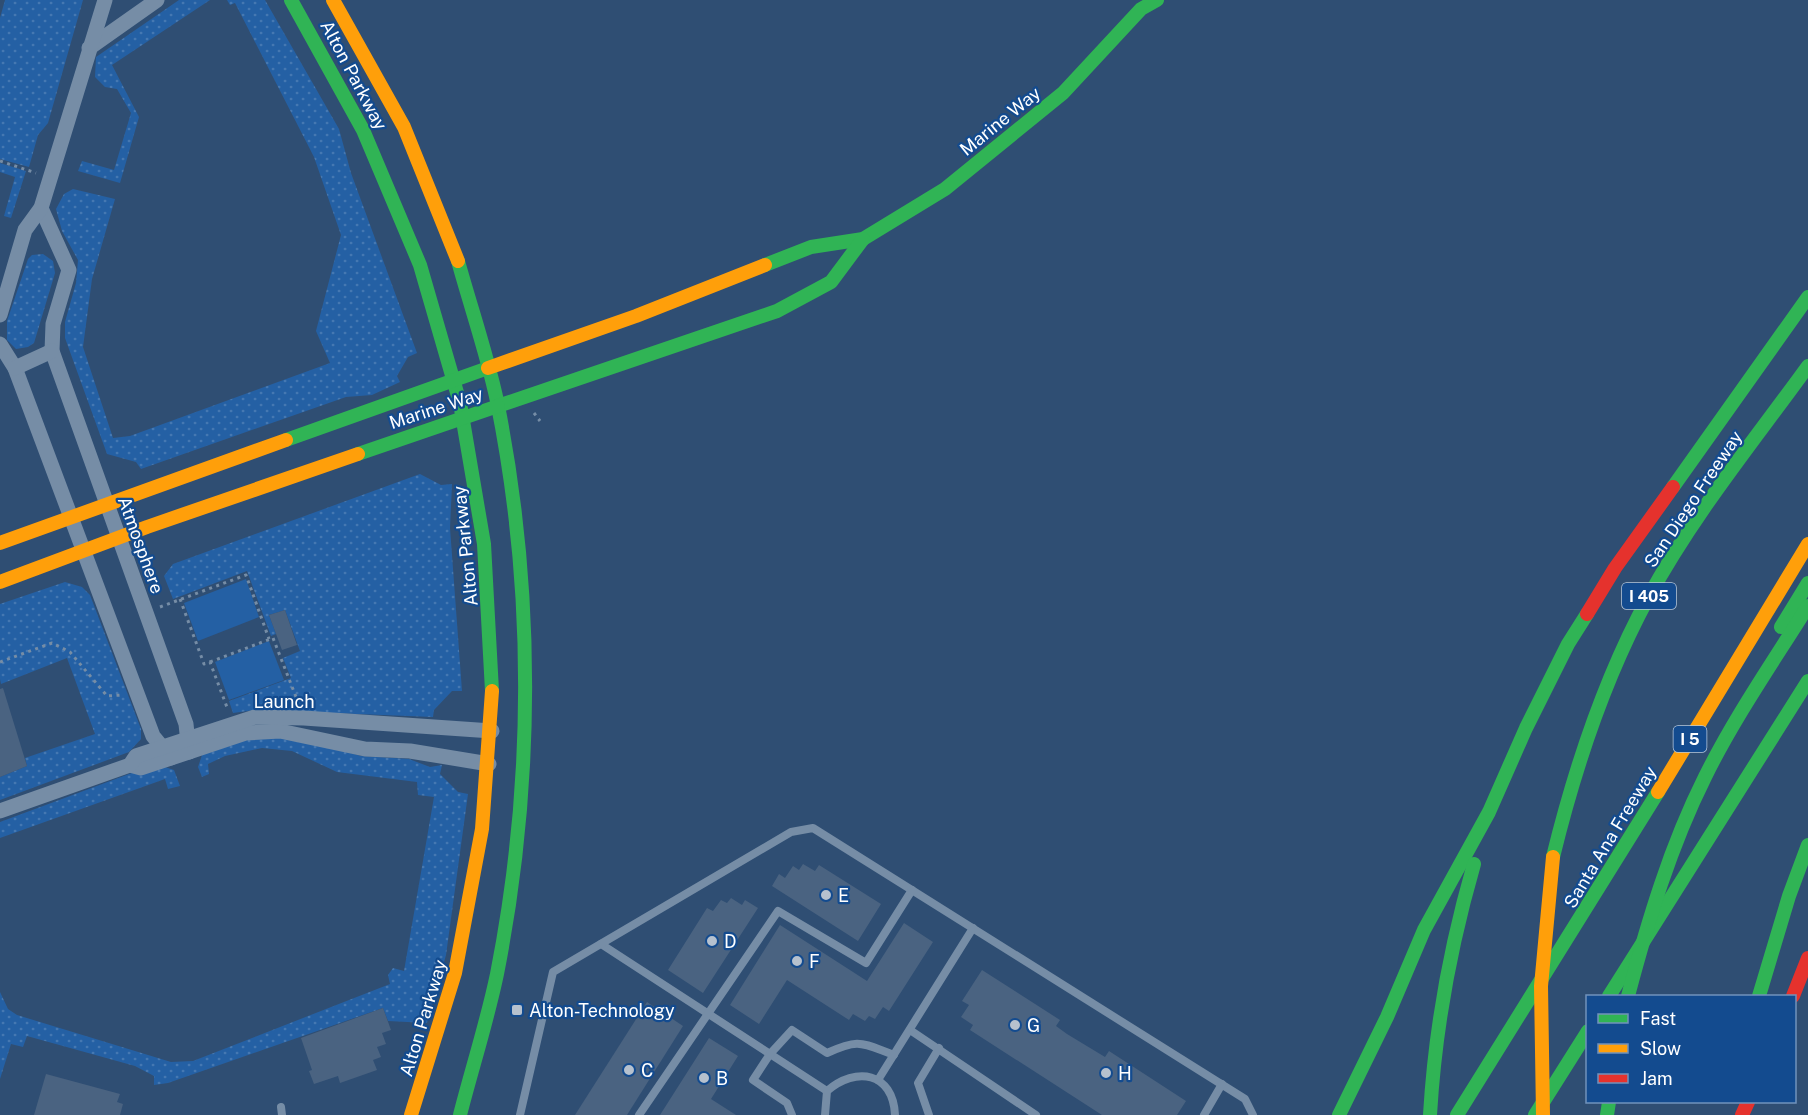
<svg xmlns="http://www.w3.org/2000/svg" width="1808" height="1115" viewBox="0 0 1808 1115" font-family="'Public Sans',sans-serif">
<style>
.grass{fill:url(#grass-dots)}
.pitch{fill:#2460a4}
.building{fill:#4a6381}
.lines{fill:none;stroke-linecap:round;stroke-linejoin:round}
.path{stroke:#768da6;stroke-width:3;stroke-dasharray:3 4.5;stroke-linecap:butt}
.lane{stroke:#768da6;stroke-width:8}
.street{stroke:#768da6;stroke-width:15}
.fast{stroke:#30b455;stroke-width:14}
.slow{stroke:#ff9f0a;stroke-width:14}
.jam{stroke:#e5322d;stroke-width:14}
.fast-bridge{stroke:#30b455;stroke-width:14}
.slow-bridge{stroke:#ff9f0a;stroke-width:14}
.poi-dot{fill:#b6c1ce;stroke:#134b8f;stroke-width:2}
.labels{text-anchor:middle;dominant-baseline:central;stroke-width:4.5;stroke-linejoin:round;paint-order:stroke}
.shield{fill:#134b8f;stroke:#b8c9dd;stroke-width:1.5}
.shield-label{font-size:16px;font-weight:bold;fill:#fff}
.street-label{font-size:18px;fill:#fff;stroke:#134b8f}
.poi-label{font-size:18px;fill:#fff;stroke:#134b8f;text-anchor:start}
</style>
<defs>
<pattern id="grass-dots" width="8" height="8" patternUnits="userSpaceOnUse" patternTransform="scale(1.5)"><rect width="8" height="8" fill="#2460a4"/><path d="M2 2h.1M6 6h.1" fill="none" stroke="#4578b2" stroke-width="1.8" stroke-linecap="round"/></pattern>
</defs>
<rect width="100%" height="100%" fill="#2f4e73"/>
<g class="grass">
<path d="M 5,0 L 83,0 L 48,123 L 38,135 L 29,167 L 0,159 L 0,18 Z"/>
<path d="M 179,0 L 210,0 L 112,65 L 139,117 L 120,183 L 78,171 L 82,161 L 114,170 L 131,113 L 117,89 L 105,87 L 95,77 L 96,57 Z"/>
<path d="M 227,0 L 265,0 L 339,129 L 351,173 L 417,353 L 408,357 L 397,376 L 400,382 L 372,395 L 346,397 L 141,469 L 136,462 L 107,454 L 65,338 L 65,322 L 76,283 L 78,260 L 62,231 L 56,209 L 64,194 L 73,189 L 115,199 L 92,279 L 83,347 L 113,438 L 130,436 L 330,363 L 316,331 L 341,235 L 314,157 L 235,3 L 230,5 Z"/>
<path d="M 0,163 L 26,171 L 11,218 L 4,216 L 15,177 L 0,172 Z"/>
<path d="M 43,254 L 53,261 L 55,273 L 34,343 L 28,347 L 16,349 L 7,340 L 7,321 L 28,259 L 32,255 Z"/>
<path d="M 420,474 L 441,485 L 452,484 L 450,528 L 462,691 L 452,691 L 434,710 L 433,717 L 255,710 L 233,713 L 229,701 L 291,678 L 283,658 L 300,651 L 285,610 L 269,615 L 276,634 L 271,636 L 247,571 L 173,599 L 164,576 L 173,564 Z"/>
<path d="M 65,582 L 82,587 L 90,595 L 141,729 L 141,739 L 129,752 L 0,800 L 0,777 L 27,766 L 25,758 L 95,734 L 67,658 L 1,684 L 0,679 L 0,604 Z"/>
<path d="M 292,736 L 361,756 L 409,759 L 430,767 L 442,765 L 440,774 L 458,792 L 468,794 L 446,955 L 427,1023 L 388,1021 L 383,1008 L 168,1083 L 154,1085 L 154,1076 L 135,1066 L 27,1036 L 23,1047 L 11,1044 L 0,1079 L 0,992 L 8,1009 L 17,1015 L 171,1062 L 193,1061 L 390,984 L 388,975 L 393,968 L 404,971 L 434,797 L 418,795 L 417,782 L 337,772 L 292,751 L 262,748 L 225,756 L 208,764 L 209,774 L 202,777 L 198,767 L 203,752 L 223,742 Z"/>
<path d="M 156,764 L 174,770 L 180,786 L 168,789 L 165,779 L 0,838 L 0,822 Z"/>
</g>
<g class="pitch">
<path d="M 246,579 L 259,617 L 198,641 L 184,603 Z"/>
<path d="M 269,641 L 284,680 L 229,700 L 215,662 Z"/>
</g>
<g class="building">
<path d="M 285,610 L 297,645 L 282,650 L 269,615 Z"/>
<path d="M 3,688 L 27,766 L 0,777 L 0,689 Z"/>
<path d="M 803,864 L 815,871 L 819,865 L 881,904 L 858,941 L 772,886 L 779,874 L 785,878 L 793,866 L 799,870 Z"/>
<path d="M 731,898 L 742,905 L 745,900 L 758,908 L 703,993 L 668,970 L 707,908 L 713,911 L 721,900 L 727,903 Z"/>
<path d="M 904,923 L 933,942 L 889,1011 L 883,1007 L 875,1019 L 869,1016 L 865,1021 L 853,1014 L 849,1020 L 787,980 L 759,1024 L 730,1005 L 780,925 L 867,981 Z"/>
<path d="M 982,970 L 1060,1020 L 1056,1026 L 1067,1034 L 1105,1057 L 1109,1051 L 1186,1101 L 1177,1115 L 1102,1115 L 970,1030 L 973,1025 L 961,1017 L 969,1005 L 962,1001 Z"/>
<path d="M 647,1002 L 683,1026 L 627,1115 L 575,1115 Z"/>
<path d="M 383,1008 L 391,1030 L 382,1033 L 386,1044 L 377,1047 L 381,1057 L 373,1060 L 377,1070 L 340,1083 L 338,1076 L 314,1084 L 309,1071 L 312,1070 L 301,1038 Z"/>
<path d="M 709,1038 L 738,1056 L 711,1099 L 736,1115 L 660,1115 Z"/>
<path d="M 46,1074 L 120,1094 L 117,1102 L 123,1104 L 120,1115 L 34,1115 Z"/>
</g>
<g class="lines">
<g class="path">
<path d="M 0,161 L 36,173"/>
<path d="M 534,413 L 540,421"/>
<path d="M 180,599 L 204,664 L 210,662 L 228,710"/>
<path d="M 160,607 L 246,575 L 269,639"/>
<path d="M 0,662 L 52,643 L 70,652 L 107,696 L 122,695"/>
<path d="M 210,662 L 273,638 L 298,702"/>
</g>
<g class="lane">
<path d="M 601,944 L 827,1091"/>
<path d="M 910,1030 L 1036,1115"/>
<path d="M 878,1080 L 973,928"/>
<path d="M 281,1107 L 282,1115"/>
<path d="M 520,1115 L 553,972 L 791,832 L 813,828 L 1245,1099 L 1253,1115"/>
<path d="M 639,1115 L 778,911 L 866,963 L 912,890"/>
<path d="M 792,1115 L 787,1103 L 753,1080 L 770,1054 L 792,1030 L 827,1053 C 860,1038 861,1043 894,1055"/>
<path d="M 825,1115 L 827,1091 C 856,1066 893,1072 895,1115"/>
<path d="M 929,1115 L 918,1083 L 939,1048"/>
<path d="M 1204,1115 L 1222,1084"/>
</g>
<g class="street">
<path d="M 89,48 L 157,0"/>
<path d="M 41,208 L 69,270 L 53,324 L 52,351 L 186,724 L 189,752"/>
<path d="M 0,315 L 25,230 L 41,208 L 105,0"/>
<path d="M 0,344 L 15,368 L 153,736 L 171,758"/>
<path d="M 15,368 L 52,351"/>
<path d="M 130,765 L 141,768 L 246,733 L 280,731 L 365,749 L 410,751 L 489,764"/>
<path d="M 0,811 L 130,765 L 136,756 L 255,717 L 304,718 L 492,731"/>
</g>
<g class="fast">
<path d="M 291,0 L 363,130 L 420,265 L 460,403 L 484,544 L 492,691"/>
<path d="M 458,261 C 471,308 487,354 497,401 C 535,590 534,786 497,974 C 487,1022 472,1068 460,1115"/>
<path d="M 765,265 L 811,247 L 863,239 L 945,189 L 1063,93 L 1141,9 L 1157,0"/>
<path d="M 498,406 L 777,311 L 831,282 L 863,239"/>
<path d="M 286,440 L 488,368"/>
<path d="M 358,454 L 498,406"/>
<path d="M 1673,487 L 1808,297"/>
<path d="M 1781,627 L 1808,583"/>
<path d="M 1553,857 C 1575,767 1604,679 1648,598 C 1693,515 1753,442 1808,366"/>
<path d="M 1609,996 L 1808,681"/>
<path d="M 1759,996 L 1789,896 L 1808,845"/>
<path d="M 1339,1115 L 1387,1017 L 1424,930 L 1489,812 L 1526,728 L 1568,644 L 1587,614"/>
<path d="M 1430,1115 C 1435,1029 1450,947 1474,864"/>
<path d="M 1457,1115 L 1658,792"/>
<path d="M 1535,1115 L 1588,1031"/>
<path d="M 1607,1115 L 1609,1102"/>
</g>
<g class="slow">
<path d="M 333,0 L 404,127 L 458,261"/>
<path d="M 488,368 L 636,316 L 765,265"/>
<path d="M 0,543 L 286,440"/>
<path d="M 0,582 L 147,527 L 358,454"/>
<path d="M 1658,792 L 1808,544"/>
<path d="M 411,1115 L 455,973 L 482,829 L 492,691"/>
</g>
<g class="jam">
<path d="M 1587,614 L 1615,568 L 1673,487"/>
<path d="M 1793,996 L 1808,958"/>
<path d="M 1742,1115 L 1748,1102"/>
</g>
<path class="fast-bridge" d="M 1628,996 C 1648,921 1670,847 1705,777 C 1734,718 1773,662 1808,606"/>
<path class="slow-bridge" d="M 1543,1115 L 1541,986 L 1553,857"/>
</g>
<g class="poi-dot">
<circle cx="826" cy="895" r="6"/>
<circle cx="712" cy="941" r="6"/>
<circle cx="797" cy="961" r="6"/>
<rect x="511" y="1004" width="12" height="12" rx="3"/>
<circle cx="1015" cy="1025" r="6"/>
<circle cx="629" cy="1070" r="6"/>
<circle cx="1106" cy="1073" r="6"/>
<circle cx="704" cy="1078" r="6"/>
</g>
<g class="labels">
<g class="shield">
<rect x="1622" y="583" width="54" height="26" rx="4.5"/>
<rect x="1673.5" y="726" width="33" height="26" rx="4.5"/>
</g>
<g class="shield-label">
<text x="1649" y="596">I 405</text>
<text x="1690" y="739">I 5</text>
</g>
<g class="street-label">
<text transform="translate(354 75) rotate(62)">Alton Parkway</text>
<text transform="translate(1000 121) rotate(-39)">Marine Way</text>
<text transform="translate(436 408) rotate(-18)">Marine Way</text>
<text transform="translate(1693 499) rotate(-56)">San Diego Freeway</text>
<text transform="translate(141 545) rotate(70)">Atmosphere</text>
<text transform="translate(465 546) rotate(-96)">Alton Parkway</text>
<text x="284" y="701">Launch</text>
<text transform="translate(1610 837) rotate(-59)">Santa Ana Freeway</text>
<text transform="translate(423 1018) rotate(-73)">Alton Parkway</text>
</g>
<g class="poi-label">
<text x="838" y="895">E</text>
<text x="724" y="941">D</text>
<text x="809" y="961">F</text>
<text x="529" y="1010">Alton-Technology</text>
<text x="1027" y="1025">G</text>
<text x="641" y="1070">C</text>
<text x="1118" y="1073">H</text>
<text x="716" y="1078">B</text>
</g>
</g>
<rect x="1586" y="995" width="210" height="108" fill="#134b8f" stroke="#7193bc" stroke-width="1.5"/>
<rect x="1598" y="1014" width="30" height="9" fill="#30b455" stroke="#7193bc" stroke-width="1.5"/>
<text x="1640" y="1025" font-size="18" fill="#ffffff">Fast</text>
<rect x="1598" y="1044" width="30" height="9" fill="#ff9f0a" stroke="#7193bc" stroke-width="1.5"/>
<text x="1640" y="1055" font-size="18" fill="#ffffff">Slow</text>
<rect x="1598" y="1074" width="30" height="9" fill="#e5322d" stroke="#7193bc" stroke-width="1.5"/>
<text x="1640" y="1085" font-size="18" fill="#ffffff">Jam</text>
</svg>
